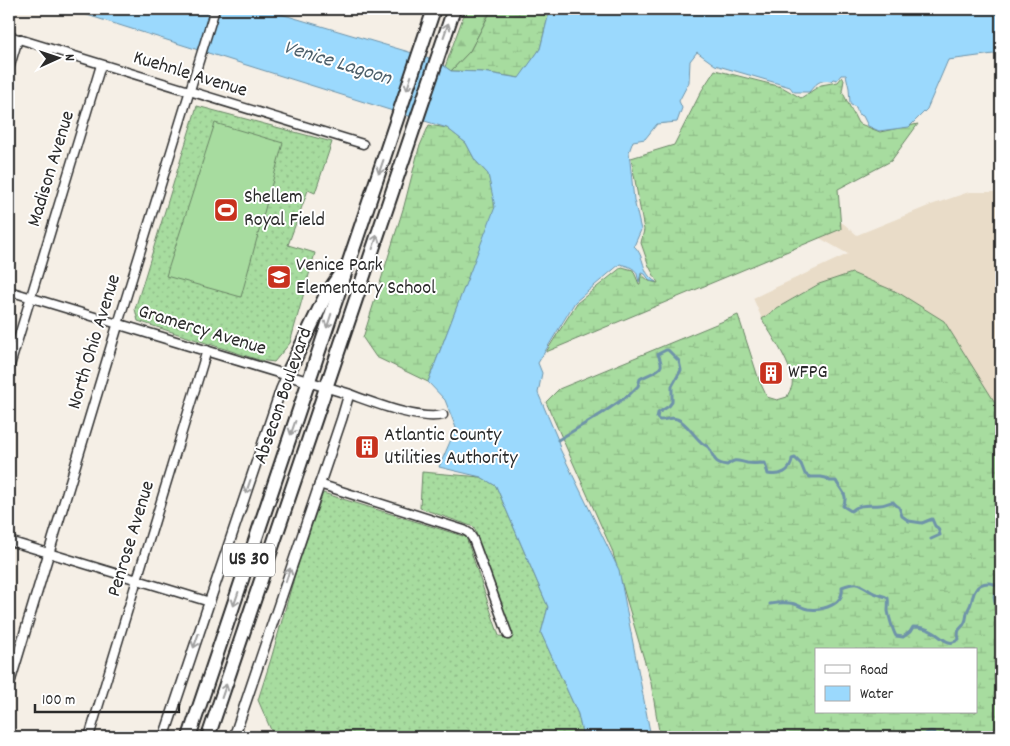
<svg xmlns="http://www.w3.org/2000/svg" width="1010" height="746" viewBox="0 0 1010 746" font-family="Dekko,sans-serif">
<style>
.built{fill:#e9dcc8}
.grass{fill:url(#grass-dots);stroke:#698465}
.forest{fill:url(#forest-firs);stroke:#698465}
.wetland{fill:url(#wetland-marsh);stroke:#698465;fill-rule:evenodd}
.garden{fill:#a7dc9f;stroke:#698465}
.water{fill:#9bd9fd;stroke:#6e93a9}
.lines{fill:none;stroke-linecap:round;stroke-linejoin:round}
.stream{stroke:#6e93a9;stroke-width:3}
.minor-casing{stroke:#2b2b2b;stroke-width:11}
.tertiary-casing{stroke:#2b2b2b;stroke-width:12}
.trunk-casing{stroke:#2b2b2b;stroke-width:16}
.minor{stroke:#fff;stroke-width:8}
.tertiary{stroke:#fff;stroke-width:9}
.trunk{stroke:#fff;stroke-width:12}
.oneway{stroke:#a0a0a0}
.labels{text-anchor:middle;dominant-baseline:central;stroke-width:4;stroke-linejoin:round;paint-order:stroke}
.shield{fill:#fff;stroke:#6b6b6b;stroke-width:1}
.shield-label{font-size:19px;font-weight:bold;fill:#2b2b2b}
.street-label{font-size:20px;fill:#2b2b2b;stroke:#fff}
.poi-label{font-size:20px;fill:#2b2b2b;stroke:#fff;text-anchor:start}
.water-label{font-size:21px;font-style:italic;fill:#4d5f6a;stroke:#fff}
</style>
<defs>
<pattern id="grass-dots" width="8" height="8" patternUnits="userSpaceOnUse" patternTransform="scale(1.25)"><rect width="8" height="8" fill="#a7dc9f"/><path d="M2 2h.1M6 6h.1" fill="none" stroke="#90bd89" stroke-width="1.8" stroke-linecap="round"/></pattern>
<pattern id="forest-firs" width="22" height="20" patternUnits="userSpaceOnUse" patternTransform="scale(1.25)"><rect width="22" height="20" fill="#a7dc9f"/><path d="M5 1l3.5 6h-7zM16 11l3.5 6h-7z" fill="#90bd89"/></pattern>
<pattern id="wetland-marsh" width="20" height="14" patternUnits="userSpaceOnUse" patternTransform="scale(1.25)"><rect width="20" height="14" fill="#a7dc9f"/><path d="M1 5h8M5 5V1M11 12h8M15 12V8" fill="none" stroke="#90bd89"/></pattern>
</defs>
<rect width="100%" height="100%" fill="#f5efe6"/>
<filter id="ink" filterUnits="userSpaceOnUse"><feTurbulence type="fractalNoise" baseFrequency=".02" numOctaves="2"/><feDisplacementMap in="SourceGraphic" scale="10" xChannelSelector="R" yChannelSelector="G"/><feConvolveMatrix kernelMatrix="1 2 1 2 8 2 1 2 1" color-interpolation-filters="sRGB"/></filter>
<g filter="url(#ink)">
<path class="built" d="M 711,136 L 844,224 L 857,235 L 931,205 L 969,192 L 1001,192 L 1001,455 L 837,283 L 819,284 L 777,308 L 762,319 L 753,298 L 848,254 L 688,164 Z"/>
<g class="grass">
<path d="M 197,106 L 332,142 L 315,193 L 308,190 L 288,245 L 315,253 L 290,343 L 274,362 L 259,360 L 138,321 L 135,309 Z"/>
<path d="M 422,472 L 481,477 L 496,486 L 548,607 L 541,633 L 578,714 L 583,737 L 274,737 L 258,700 L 271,659 L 296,571 L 323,493 L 466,537 L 499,636 L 511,637 L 474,527 L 420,508 Z"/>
</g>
<path class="forest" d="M 466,9 L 492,9 L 470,51 L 451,71 L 445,67 Z"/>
<g class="wetland">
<path d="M 492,9 L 550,9 L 540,49 L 520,78 L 482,72 L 451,71 L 470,51 Z"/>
<path d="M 715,70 L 782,87 L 801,98 L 821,85 L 838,82 L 842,77 L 844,80 L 842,91 L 858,123 L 880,132 L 918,124 L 891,161 L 838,189 L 841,229 L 546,352 L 577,303 L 622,267 L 633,270 L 639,284 L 640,284 L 641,274 L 649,281 L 658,283 L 649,266 L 641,243 L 644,230 L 631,158 L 674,145 L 702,90 Z"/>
<path d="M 429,125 L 447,128 L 466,143 L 475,160 L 488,174 L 496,206 L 428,382 L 376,357 L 363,338 L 404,206 L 419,148 Z"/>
<path d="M 852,273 L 899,293 L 944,321 L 1001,412 L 1001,737 L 660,737 L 651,683 L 612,550 L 546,402 L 559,389 L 738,315 L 759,380 L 767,397 L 777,400 L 787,397 C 788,394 791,389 792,386 C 795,368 771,335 762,319 L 777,308 L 819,284 ZM 816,650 L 976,650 L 976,712 L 816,712 Z"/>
</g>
<path class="garden" d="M 215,123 L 283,143 L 241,297 L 166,276 Z"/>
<path class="water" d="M 68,9 L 264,9 L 436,60 L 451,71 L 482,72 L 519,78 L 540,49 L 550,9 L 1001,9 L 1001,53 L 948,60 L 927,109 L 909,127 L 879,131 L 868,126 L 863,116 L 858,114 L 856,107 L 851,105 L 850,103 L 849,88 L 846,75 L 841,75 L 837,80 L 833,79 L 831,81 C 819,79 816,84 809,92 L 795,92 L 793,91 L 790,87 L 715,65 L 697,52 L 690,61 L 689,82 L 679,101 L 682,108 L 677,122 L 657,124 L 645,139 L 633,141 L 629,152 L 634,200 L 641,230 L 634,246 C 646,257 640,272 656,282 L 650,281 L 645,274 L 641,273 L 639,282 C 638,279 638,277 637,274 C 635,267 626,266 620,264 L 575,302 L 538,363 L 542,373 L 538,393 L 558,440 L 560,449 L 619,570 L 651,737 L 583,737 L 578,714 L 541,633 L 548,607 L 496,486 L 481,477 L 439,467 L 456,428 L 445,400 L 428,382 L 495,207 L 488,174 L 475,160 L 466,143 L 447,128 Z"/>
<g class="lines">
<g class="stream">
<path d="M 558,440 L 601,414 L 629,395 L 638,386 L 640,379 C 645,376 660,371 661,366 C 662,363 659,357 658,354 L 666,350 L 668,350 L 679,361 L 681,370 L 672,386 L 672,402 L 669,406 L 658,413 L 657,418 L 659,420 C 665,421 671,416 677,419 C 687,423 692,434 700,441 C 702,444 706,445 709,448 C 715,458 713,463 727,465 C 736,458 737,461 747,463 C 753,464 759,463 765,463 L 768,474 C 780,476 791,472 792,459 L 795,458 L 801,464 L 805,474 L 810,477 L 821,477 L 826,478 L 830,481 L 836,481 C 841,491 849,495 843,506 L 851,511 C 860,503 869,506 880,505 C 885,505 889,502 893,502 L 897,506 L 899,507 L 902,516 L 909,521 L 922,523 L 932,519 L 935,526 L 938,528 L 940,535 L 931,539"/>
<path d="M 770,604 C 776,603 783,602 789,603 C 796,603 802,608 808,609 C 823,611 845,604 842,587 C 859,581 858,584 872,592 C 877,595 883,595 888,598 C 889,602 888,606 888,611 C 889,617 893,631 896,636 L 903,637 L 910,632 L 913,627 C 919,627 928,629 933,632 C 942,637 949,648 959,639 C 956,627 962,630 965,622 C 967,618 966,614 968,610 C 970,604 969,610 971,603 C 972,601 972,598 973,596 C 976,585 984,581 994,584 C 999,586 1001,587 1001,592 L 994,596 L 995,601 L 997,605 L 1001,605"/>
<path d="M 922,737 C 926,733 929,730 934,732 L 936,735 L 938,737"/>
</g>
<defs>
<g id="minor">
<path d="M 9,36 L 363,144"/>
<path d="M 9,69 L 18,39"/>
<path d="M 9,291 L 118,324 L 215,9"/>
<path d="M 9,369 L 101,65"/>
<path d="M 349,394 C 372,402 419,421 443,415"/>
<path d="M 319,484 L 464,530 L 469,533 L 473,539 L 508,635"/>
<path d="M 9,541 L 210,602"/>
<path d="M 89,737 L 207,350"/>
</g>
<g id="tertiary">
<path d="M 9,685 L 118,324 L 349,394 L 342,418 L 234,737"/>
<path d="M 164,737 L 281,389 L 287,375"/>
</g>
<g id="trunk">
<path d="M 287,375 L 326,295 L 341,273"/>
<path d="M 189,737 L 434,9"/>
<path d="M 208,737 L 454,9"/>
</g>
</defs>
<use href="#minor" class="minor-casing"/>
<use href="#tertiary" class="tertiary-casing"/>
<use href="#trunk" class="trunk-casing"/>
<use href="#minor" class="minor"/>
<use href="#tertiary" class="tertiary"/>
<use href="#trunk" class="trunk"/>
</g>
<defs><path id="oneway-shaft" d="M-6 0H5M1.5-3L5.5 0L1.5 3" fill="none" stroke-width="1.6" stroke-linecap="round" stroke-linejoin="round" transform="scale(1.25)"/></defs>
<g class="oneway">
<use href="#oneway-shaft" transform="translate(446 30) rotate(-71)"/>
<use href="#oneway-shaft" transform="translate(409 83) rotate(108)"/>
<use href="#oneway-shaft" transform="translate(381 167) rotate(109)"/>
<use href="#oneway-shaft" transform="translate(375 242) rotate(-71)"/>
<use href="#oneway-shaft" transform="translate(329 321) rotate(108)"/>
<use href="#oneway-shaft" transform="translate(293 428) rotate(109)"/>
<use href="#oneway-shaft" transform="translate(248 487) rotate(109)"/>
<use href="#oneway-shaft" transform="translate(288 575) rotate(-72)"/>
<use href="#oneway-shaft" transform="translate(236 599) rotate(109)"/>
<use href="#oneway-shaft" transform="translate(196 641) rotate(109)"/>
<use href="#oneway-shaft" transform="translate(224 691) rotate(-71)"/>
</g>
</g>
<defs>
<symbol id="stadium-square" viewBox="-11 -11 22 22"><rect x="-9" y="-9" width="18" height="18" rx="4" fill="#c8321e" stroke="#fff"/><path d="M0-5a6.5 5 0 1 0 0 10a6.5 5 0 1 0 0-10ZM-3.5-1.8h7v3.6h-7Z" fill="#fff"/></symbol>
<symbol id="school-square" viewBox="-11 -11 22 22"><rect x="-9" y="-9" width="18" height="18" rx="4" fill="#c8321e" stroke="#fff"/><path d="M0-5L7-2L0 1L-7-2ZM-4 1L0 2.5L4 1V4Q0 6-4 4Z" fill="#fff"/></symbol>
<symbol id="building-square" viewBox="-11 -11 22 22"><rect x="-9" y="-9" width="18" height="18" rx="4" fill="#c8321e" stroke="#fff"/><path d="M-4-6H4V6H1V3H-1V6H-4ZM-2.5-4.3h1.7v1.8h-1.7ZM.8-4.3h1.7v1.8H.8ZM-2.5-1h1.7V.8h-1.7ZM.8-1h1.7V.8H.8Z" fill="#fff"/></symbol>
</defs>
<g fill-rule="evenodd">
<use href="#stadium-square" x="212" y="196" width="28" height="28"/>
<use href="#school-square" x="265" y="263" width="28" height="28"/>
<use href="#building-square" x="757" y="359" width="28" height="28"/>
<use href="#building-square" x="353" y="433" width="28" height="28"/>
</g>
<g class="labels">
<rect class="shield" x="223" y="543.5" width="52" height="33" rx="4"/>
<g class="shield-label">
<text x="249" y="560">US 30</text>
</g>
<g class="street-label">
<text transform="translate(190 75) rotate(17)">Kuehnle Avenue</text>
<text transform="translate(52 169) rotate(-73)">Madison Avenue</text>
<text transform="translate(202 331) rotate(17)">Gramercy Avenue</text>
<text transform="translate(95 342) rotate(-73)">North Ohio Avenue</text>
<text transform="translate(284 396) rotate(-71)">Absecon Boulevard</text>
<text transform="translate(132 539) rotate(-73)">Penrose Avenue</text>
</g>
<g class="poi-label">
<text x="244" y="198">Shellem<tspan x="244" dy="23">Royal Field</tspan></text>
<text x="296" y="266">Venice Park<tspan x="296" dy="23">Elementary School</tspan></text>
<text x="788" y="373">WFPG</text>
<text x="384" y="436">Atlantic County<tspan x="384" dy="23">Utilities Authority</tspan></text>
</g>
<g class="water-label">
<text transform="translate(337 64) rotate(17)">Venice Lagoon</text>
</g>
</g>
<rect width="1010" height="746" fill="none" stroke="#fff" stroke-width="30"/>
<rect x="15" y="15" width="980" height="716" fill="none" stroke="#2b2b2b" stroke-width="2" filter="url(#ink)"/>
<rect x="815" y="648" width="162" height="65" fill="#ffffff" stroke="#aaaaaa"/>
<rect x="825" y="665" width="25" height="8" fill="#ffffff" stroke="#aaaaaa"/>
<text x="860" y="674" font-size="15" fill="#2b2b2b">Road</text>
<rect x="825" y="686" width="25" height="15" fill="#9bd9fd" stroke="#aaaaaa"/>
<text x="860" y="698" font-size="15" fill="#2b2b2b">Water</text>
<g transform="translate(58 58) rotate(87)" stroke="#ffffff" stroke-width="4" paint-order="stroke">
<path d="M0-4L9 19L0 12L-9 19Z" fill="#2b2b2b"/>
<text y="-8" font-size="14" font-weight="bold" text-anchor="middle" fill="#2b2b2b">N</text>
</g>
<path d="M35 704v8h144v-8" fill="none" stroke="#2b2b2b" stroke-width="2.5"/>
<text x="42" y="704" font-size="15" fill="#2b2b2b" stroke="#ffffff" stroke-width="4" paint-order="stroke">100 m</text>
</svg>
